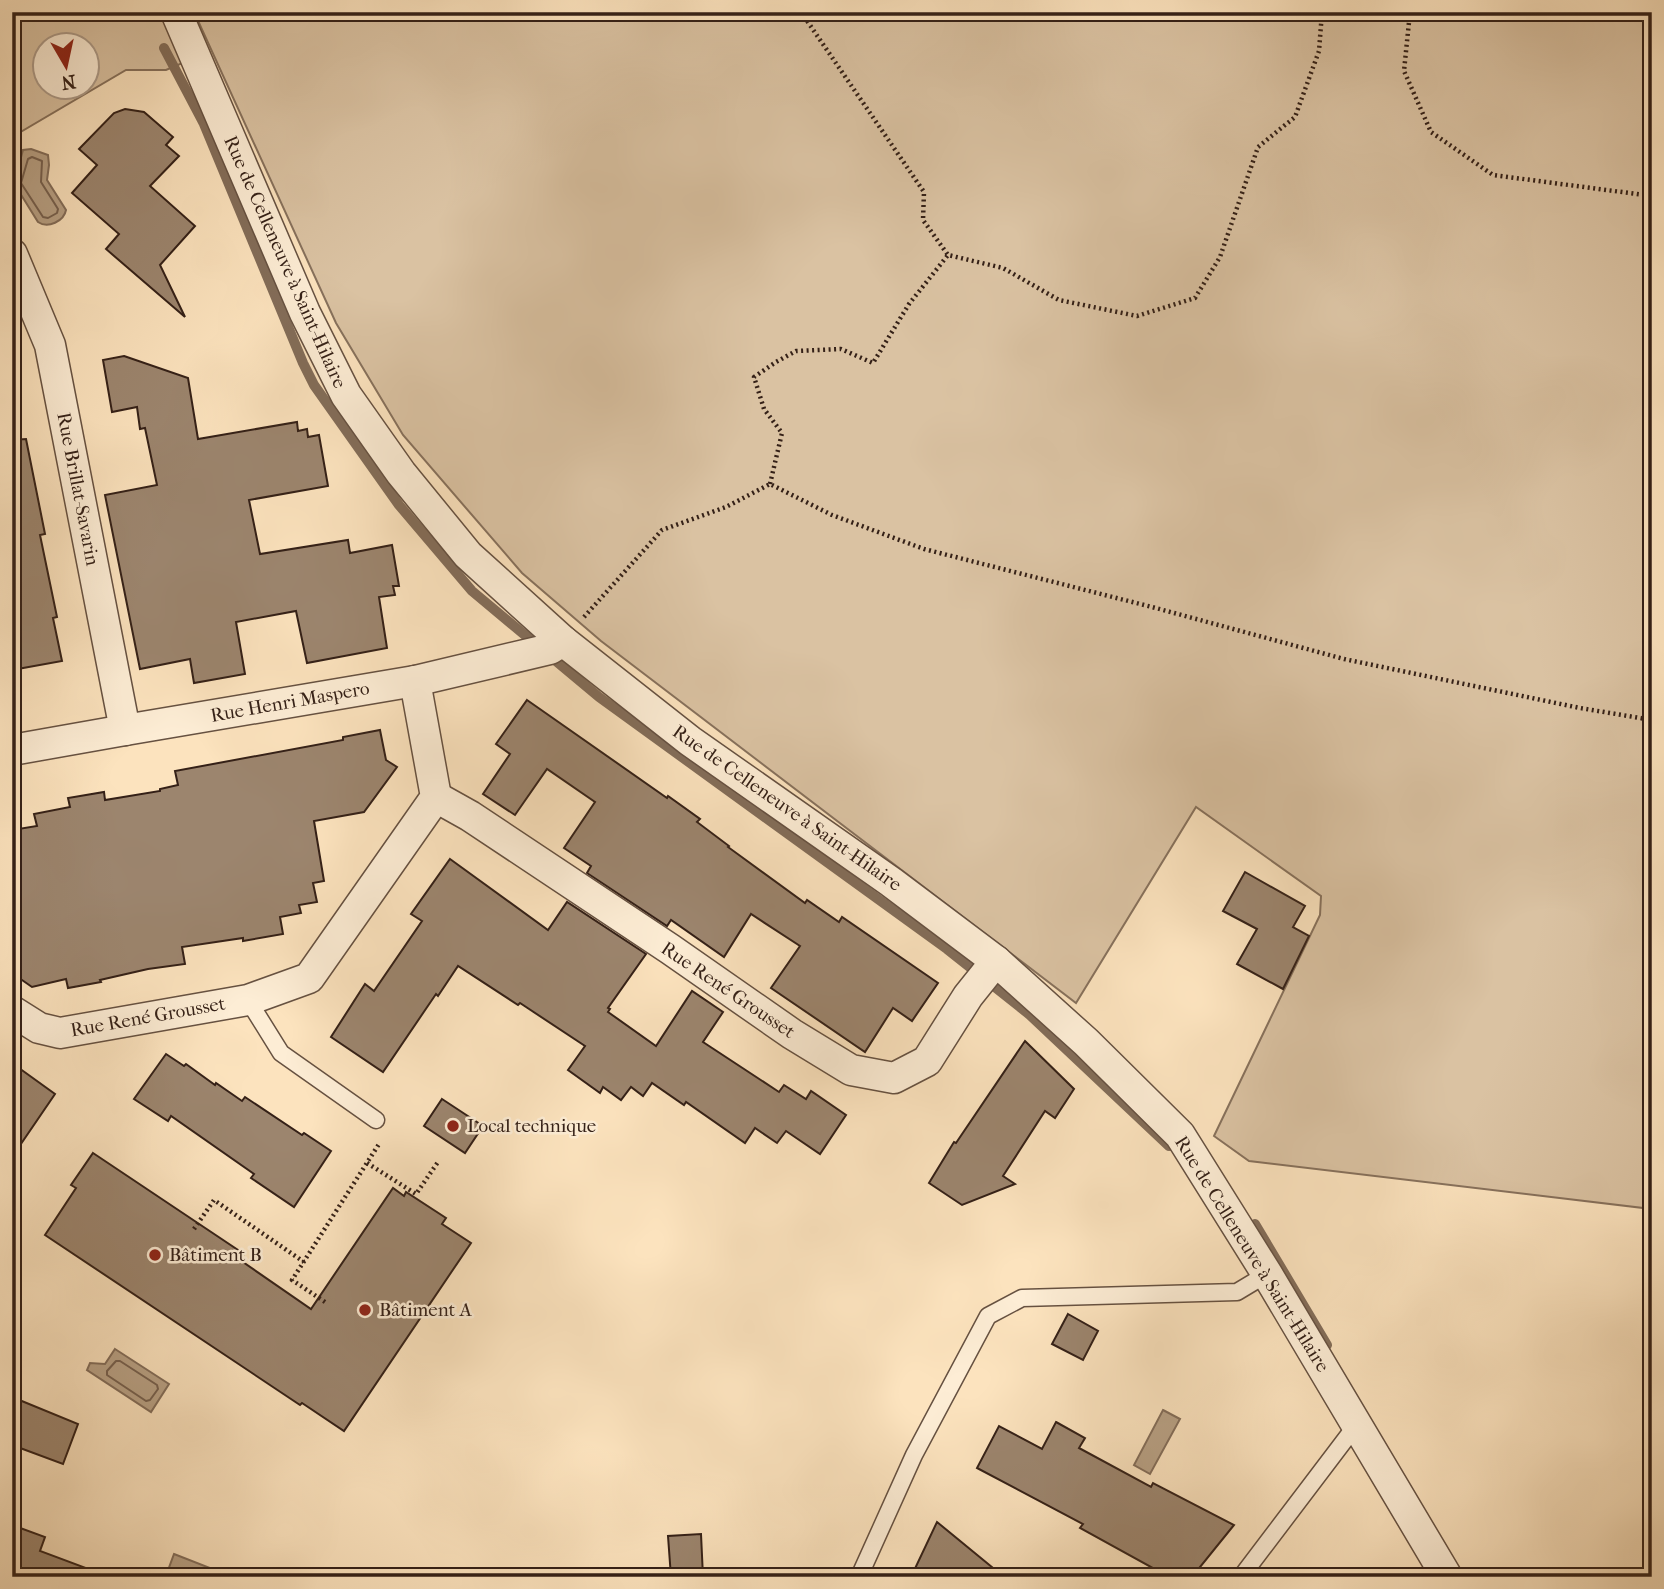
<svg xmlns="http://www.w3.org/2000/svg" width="1664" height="1589" viewBox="0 0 1664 1589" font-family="'IM FELL French Canon',serif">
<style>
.green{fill:#dac2a2;stroke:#87715c;stroke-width:2;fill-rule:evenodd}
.water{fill:#b8a185;stroke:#836d59;stroke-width:2}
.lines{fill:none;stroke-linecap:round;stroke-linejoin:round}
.shore{stroke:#76604e;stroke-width:2}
.stream{stroke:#836d59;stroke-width:10}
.building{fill:#9c856e;stroke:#342017;stroke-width:2}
.lane-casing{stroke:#665141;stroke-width:19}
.street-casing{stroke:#665141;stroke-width:33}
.path{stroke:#342017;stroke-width:4.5;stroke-dasharray:2 3.5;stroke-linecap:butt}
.lane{stroke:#fdedd5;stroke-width:16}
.street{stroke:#fdedd5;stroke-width:30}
.poi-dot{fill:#8f2418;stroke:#fdedd5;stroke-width:2.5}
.labels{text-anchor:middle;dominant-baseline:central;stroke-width:5;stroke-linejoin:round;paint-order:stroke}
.street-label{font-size:19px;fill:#342017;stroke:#fdedd5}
.poi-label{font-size:19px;fill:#342017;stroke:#fdedd5;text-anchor:start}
</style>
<rect width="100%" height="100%" fill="#fce3be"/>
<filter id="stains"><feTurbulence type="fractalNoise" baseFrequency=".00286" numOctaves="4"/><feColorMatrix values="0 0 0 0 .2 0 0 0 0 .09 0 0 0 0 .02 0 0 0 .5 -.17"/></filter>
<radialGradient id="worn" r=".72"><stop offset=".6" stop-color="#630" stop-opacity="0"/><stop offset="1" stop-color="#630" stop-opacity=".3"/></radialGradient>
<g class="green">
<path d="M 12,12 L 162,12 L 185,62 L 166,70 L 126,70 L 12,137 ZM 46,46 L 88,46 L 88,88 L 46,88 Z"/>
<path d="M 194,12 L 1652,12 L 1652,1209 L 1249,1161 L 1214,1136 L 1320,915 L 1321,896 L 1196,807 L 1076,1003 L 601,641 L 522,573 L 403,435 L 336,323 Z"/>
</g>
<g class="water">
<path d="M 31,149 L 48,155 L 49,165 L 47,180 L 66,210 C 64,221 48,229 38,222 L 15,185 L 15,179 L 23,150 Z"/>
<path d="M 115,1349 L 169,1384 L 151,1412 L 87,1370 L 90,1363 L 105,1364 Z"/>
<path d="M 1163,1410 L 1180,1419 L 1150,1474 L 1134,1465 Z"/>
<path d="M 174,1554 L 210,1568 L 206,1577 L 177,1577 L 167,1573 Z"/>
</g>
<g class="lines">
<g class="shore">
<path d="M 32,157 L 42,161 L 41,182 L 58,209 L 57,213 L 48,218 L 43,217 L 21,183 L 28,159 Z"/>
<path d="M 116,1361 L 120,1361 L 157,1385 L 158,1389 L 150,1400 L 146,1401 L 107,1375 L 107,1371 Z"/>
</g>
<g class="stream">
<path d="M 164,48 L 204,124 L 303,363 L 314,385 L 399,505 L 472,591 L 599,697 L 947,949 L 1030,1015 L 1169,1146"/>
<path d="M 1255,1224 L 1327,1345"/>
</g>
</g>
<g class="building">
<path d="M 125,109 L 144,112 L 173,137 L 166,145 L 179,156 L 150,186 L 195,226 L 160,265 L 185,317 L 106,249 L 119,234 L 72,193 L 97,165 L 79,149 L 114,113 Z"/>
<path d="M 124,356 L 188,378 L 198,439 L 297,422 L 298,431 L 307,429 L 308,437 L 319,435 L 328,486 L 249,500 L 260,554 L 348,540 L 350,553 L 392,545 L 399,586 L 393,586 L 395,595 L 379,597 L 387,648 L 307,663 L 296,611 L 236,622 L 245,674 L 194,683 L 190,659 L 140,669 L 105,495 L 157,485 L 145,428 L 140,429 L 137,407 L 112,412 L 103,360 Z"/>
<path d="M 26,439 L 45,534 L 40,535 L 57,617 L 53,618 L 62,661 L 12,670 L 12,440 Z"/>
<path d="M 527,700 L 667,798 L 668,796 L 700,819 L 697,822 L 729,846 L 728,847 L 805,903 L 807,900 L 839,922 L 842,917 L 938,983 L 912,1021 L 893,1008 L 865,1052 L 771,988 L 800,946 L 751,914 L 724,957 L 671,920 L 667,926 L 587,873 L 591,866 L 564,848 L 595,802 L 547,769 L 515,815 L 483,794 L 510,754 L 496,744 Z"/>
<path d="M 380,730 L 386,760 L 397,767 L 364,812 L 314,821 L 324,881 L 313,883 L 317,902 L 299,905 L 301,913 L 280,917 L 283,934 L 243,941 L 243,938 L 182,947 L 185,964 L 148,969 L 100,980 L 101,982 L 68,988 L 66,979 L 32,987 L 12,973 L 12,830 L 37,826 L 34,814 L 70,807 L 68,798 L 104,792 L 105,800 L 160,791 L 160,789 L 178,785 L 175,771 L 343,740 L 343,737 Z"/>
<path d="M 450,859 L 548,930 L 567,902 L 646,954 L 608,1008 L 610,1009 L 608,1012 L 656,1046 L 692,991 L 723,1012 L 703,1042 L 779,1092 L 784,1085 L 806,1099 L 811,1091 L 846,1115 L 820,1154 L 786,1131 L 777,1143 L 755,1128 L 745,1143 L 686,1102 L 684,1105 L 652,1083 L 643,1096 L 631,1087 L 621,1100 L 603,1087 L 600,1093 L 568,1070 L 585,1046 L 520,1003 L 518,1005 L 458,966 L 438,996 L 436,994 L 383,1072 L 331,1037 L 365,984 L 374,991 L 422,921 L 411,914 Z"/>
<path d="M 1245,872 L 1305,906 L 1293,927 L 1309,936 L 1283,989 L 1237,964 L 1257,929 L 1223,911 Z"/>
<path d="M 1025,1041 L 1074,1089 L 1055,1118 L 1045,1111 L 1003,1176 L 1015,1184 L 962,1205 L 929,1183 L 954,1142 L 956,1143 Z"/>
<path d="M 166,1054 L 184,1066 L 186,1064 L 215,1085 L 216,1083 L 242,1101 L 245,1097 L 302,1135 L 304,1133 L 331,1151 L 294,1207 L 251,1178 L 254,1174 L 171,1116 L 168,1121 L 134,1099 Z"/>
<path d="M 12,1063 L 55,1094 L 12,1157 Z"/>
<path d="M 442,1099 L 483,1126 L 465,1153 L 424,1126 Z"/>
<path d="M 93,1153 L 244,1254 L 240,1260 L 311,1309 L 393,1188 L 404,1196 L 406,1192 L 446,1218 L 442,1224 L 471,1243 L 344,1431 L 302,1403 L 300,1405 L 45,1235 L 76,1188 L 71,1185 Z"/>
<path d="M 1068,1314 L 1098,1331 L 1083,1360 L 1052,1344 Z"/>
<path d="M 12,1397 L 78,1424 L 63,1464 L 12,1445 Z"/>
<path d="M 1056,1422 L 1085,1438 L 1079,1448 L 1151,1487 L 1153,1483 L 1234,1525 L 1192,1577 L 1169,1577 L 1080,1528 L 1083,1524 L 977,1468 L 999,1426 L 1042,1449 Z"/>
<path d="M 937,1522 L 1004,1577 L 911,1577 Z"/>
<path d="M 12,1525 L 45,1537 L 40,1551 L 102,1574 L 101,1577 L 12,1577 Z"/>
<path d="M 701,1534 L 703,1577 L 671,1577 L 668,1536 Z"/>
</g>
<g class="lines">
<defs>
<g id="lane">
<path d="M 248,1000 L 281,1053 L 376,1120"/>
<path d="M 859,1577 L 914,1455 L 988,1316 L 1022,1298 L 1237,1292 L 1267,1274"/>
<path d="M 1241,1577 L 1357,1424"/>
</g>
<g id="street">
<path d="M 176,12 L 305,313 L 346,395 L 401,473 L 468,555 L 563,641 L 690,741 L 891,882 L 996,961 L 1086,1042 L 1180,1135 L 1267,1274 L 1447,1577"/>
<path d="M 12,254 L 50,345 L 125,730"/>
<path d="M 12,750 L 125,730 L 415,681 L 550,649 L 563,641"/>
<path d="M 436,797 L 470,816 L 670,949 L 792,1034 L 851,1070 L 894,1078 L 927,1061 L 968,996 L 996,961"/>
<path d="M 12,1011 L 39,1028 L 60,1033 L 248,1000 L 309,978 L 436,797 L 415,681"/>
</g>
</defs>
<use href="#lane" class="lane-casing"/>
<use href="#street" class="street-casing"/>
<g class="path">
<path d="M 801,12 L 924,192 L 923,220 L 948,255"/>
<path d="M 1410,12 L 1404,71 L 1431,132 L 1493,175 L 1652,196"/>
<path d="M 770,484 L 782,433 L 764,409 L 754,377 L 776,362 L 796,351 L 841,349 L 873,363 L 909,304 L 948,255 L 1003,268 L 1059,300 L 1137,316 L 1195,298 L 1220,257 L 1258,147 L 1295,117 L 1319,51 L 1322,12"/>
<path d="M 584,617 L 662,530 L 726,507 L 770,484 L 832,515 L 924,549 L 1152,607 L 1344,659 L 1580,708 L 1652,720"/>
<path d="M 367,1163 L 416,1194 L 438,1162"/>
<path d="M 194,1229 L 214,1200 L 304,1262"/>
<path d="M 325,1302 L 292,1280 L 379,1144"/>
</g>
<use href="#lane" class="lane"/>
<use href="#street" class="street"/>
</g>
<g class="poi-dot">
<circle cx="453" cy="1126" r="7"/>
<circle cx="155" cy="1255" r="7"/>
<circle cx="365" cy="1310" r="7"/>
</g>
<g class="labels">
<g class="street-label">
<text transform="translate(285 262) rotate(66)">Rue de Celleneuve à Saint-Hilaire</text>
<text transform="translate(78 489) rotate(79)">Rue Brillat-Savarin</text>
<text transform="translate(290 702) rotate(-10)">Rue Henri Maspero</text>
<text transform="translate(787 808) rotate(35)">Rue de Celleneuve à Saint-Hilaire</text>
<text transform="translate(728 990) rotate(34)">Rue René Grousset</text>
<text transform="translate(148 1017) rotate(-10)">Rue René Grousset</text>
<text transform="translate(1252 1254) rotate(58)">Rue de Celleneuve à Saint-Hilaire</text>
</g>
<g class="poi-label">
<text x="467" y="1126">Local technique</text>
<text x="169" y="1255">Bâtiment B</text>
<text x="379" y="1310">Bâtiment A</text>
</g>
</g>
<rect width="1664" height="1589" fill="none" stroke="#fce3be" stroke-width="42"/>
<rect x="14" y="14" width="1636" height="1561" fill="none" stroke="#342017" stroke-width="3.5"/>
<rect x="21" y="21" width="1622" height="1547" fill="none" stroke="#342017" stroke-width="2"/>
<g transform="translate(66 66) rotate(171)"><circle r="33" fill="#fdedd5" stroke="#ad9b89" stroke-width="2"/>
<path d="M0-5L12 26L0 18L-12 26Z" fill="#8f2418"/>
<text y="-10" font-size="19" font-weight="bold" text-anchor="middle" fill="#342017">N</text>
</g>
<rect width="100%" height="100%" filter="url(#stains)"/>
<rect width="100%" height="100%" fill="url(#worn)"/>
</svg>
